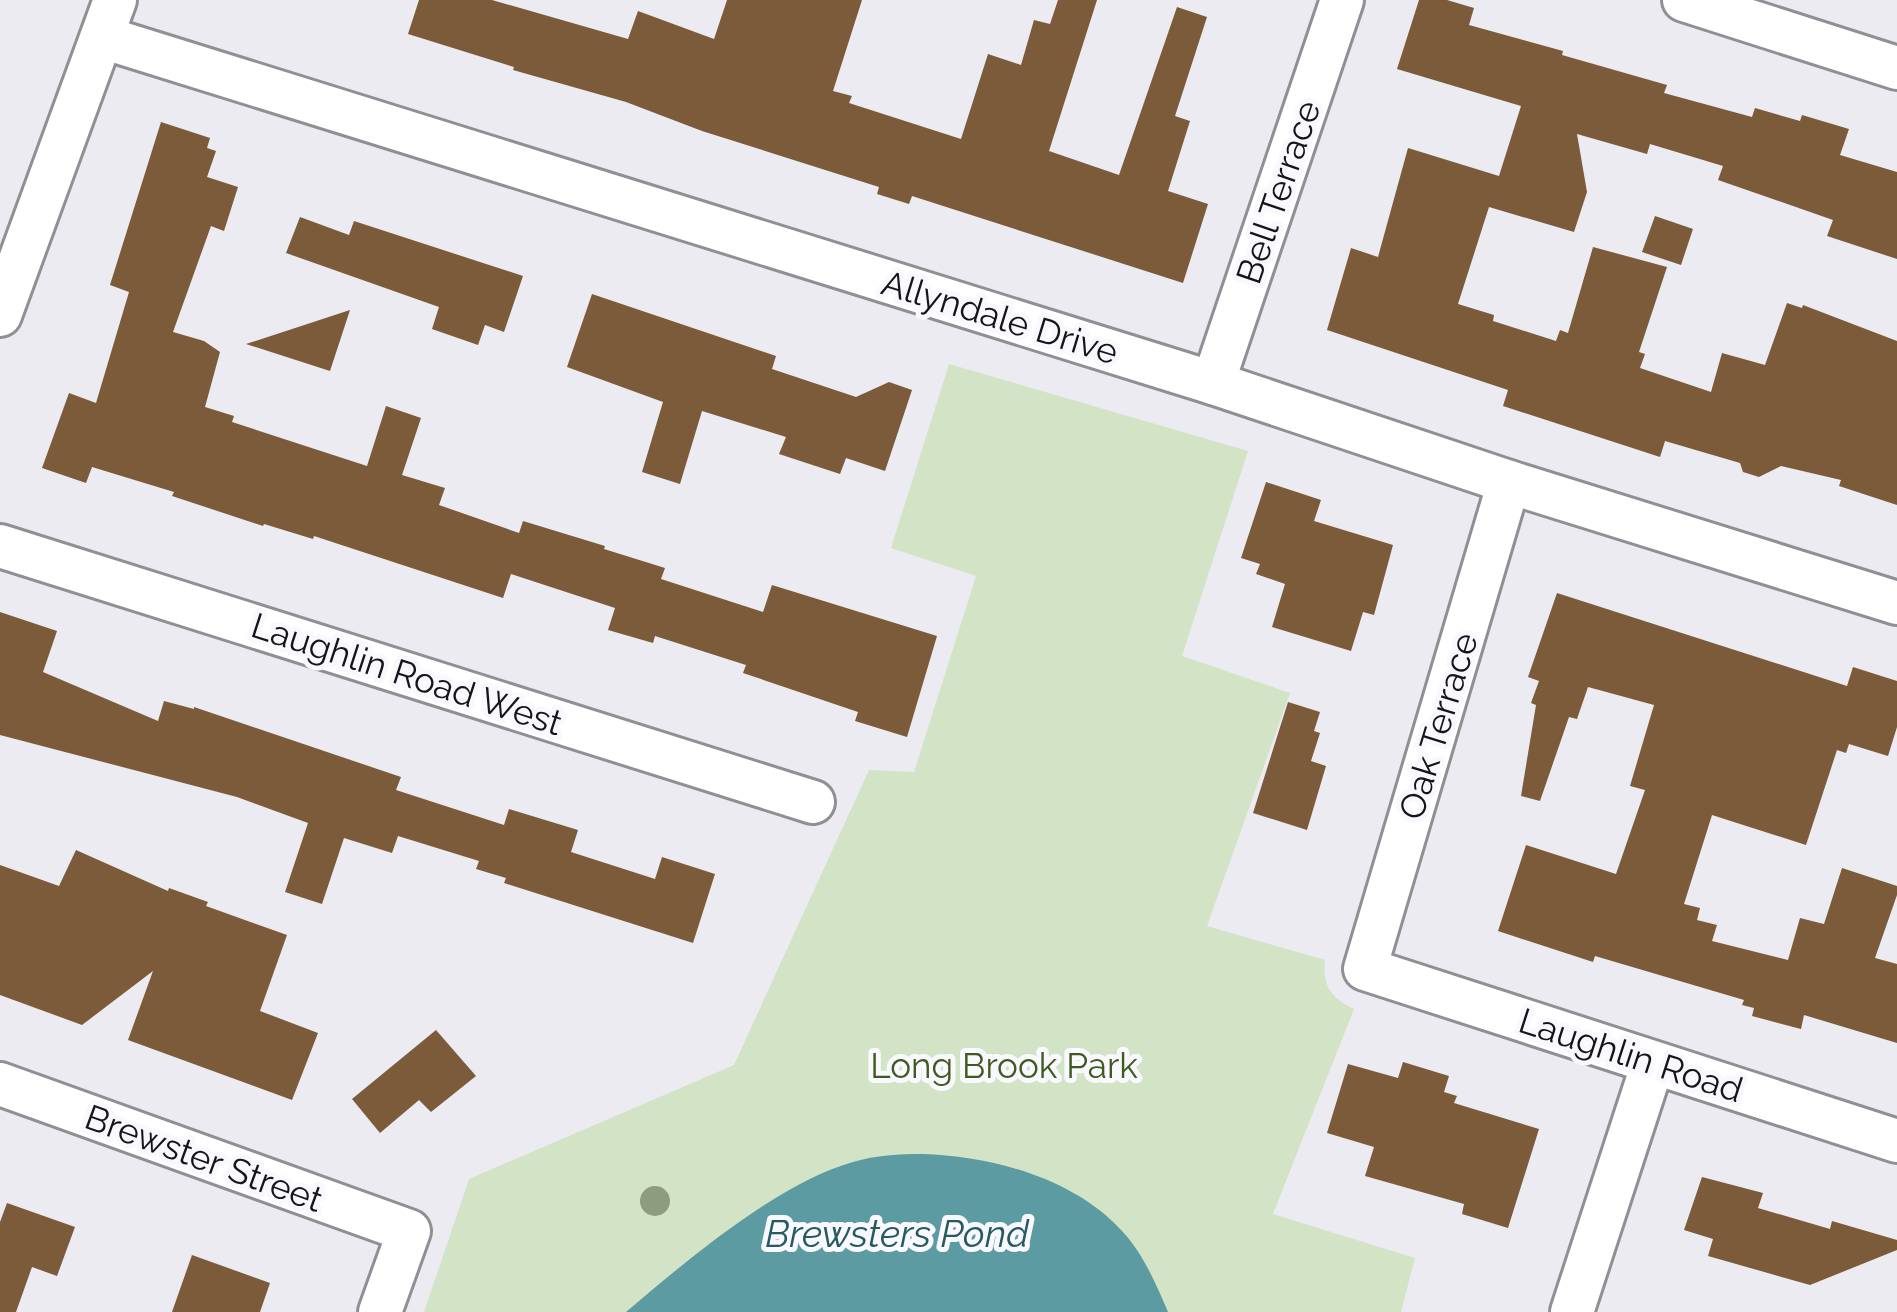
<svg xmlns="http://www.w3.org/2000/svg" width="1897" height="1312" viewBox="0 0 1897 1312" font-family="Raleway,sans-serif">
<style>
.green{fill:#d3e3c6}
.water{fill:#5d9ba2}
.building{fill:#7b5b39}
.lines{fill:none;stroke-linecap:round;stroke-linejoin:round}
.minor-casing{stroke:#8f8f94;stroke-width:48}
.minor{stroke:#fff;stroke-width:42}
.tree{fill:#8c9c7c}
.labels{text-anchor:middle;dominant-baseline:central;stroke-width:10;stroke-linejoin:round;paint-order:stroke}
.street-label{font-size:35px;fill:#151517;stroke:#f8f8fe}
.park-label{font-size:35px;fill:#3e5b1d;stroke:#f8f8fe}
.water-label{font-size:38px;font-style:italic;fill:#245a60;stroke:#f8f8fe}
</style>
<rect width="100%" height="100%" fill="#ebebf1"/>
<path class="green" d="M 949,364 L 1248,451 L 1182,656 L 1290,693 L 1207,926 L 1325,960 C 1322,986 1332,999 1354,1009 L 1273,1214 L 1415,1258 L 1401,1312 L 424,1312 L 469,1179 L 734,1065 L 869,770 L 914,772 L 976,576 L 891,548 Z"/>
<path class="water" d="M 923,1154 C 991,1156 1074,1178 1122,1231 C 1143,1253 1156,1284 1168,1312 L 626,1312 C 686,1261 778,1183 853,1162 C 876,1155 899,1154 923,1154 Z"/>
<g class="building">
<path d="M 419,0 L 492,0 L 628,39 L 638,11 L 714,39 L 727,0 L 862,0 L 833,91 L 852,96 L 849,103 L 961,139 L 988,54 L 1021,65 L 1034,20 L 1050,24 L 1058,0 L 1097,0 L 1049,151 L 1119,175 L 1177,7 L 1207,17 L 1175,116 L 1190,121 L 1168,191 L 1208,204 L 1183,283 L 912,196 L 909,204 L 877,194 L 879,187 L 702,131 L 626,102 L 513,70 L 514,67 L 408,34 Z"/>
<path d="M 1419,0 L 1447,0 L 1474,8 L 1469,25 L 1563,51 L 1562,55 L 1667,85 L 1664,93 L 1752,117 L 1755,108 L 1800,121 L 1802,115 L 1849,129 L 1840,155 L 1897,172 L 1897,259 L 1827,236 L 1833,220 L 1718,180 L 1723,166 L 1650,144 L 1647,154 L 1577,134 L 1587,192 L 1574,232 L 1489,207 L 1458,304 L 1494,315 L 1493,321 L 1556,341 L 1560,330 L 1568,333 L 1593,247 L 1667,267 L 1639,352 L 1645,354 L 1640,368 L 1711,392 L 1722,353 L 1765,365 L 1787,303 L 1802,308 L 1803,305 L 1897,341 L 1897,505 L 1839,486 L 1841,480 L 1781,466 L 1759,477 L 1743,472 L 1740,463 L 1665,441 L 1660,457 L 1503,406 L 1508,390 L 1327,330 L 1351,248 L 1378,257 L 1408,148 L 1499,176 L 1521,106 L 1397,69 Z"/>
<path d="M 161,122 L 210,138 L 207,148 L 216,151 L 207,177 L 238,187 L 224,231 L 211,226 L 173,332 L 204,341 L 220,352 L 205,407 L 234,416 L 232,422 L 367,466 L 386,406 L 421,418 L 402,475 L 445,488 L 439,505 L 519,533 L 523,521 L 605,546 L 604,549 L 665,568 L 661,579 L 763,612 L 772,585 L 937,636 L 907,737 L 855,721 L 858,712 L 743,673 L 746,665 L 655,636 L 653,643 L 608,630 L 615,608 L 511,574 L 503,598 L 314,536 L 313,539 L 264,524 L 263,526 L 172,496 L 174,492 L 92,467 L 86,483 L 42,468 L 69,393 L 96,403 L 129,292 L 110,285 Z"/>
<path d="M 1655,216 L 1693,229 L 1681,265 L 1642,252 Z"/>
<path d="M 300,217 L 349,235 L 354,221 L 523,276 L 504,332 L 485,325 L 478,345 L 432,329 L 439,307 L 286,253 Z"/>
<path d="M 592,294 L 776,356 L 772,369 L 856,397 L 889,382 L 912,390 L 885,471 L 846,458 L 840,474 L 779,454 L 786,437 L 702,411 L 680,484 L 642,472 L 663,402 L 567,367 Z"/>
<path d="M 350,310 L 330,371 L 246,344 Z"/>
<path d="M 1266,482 L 1321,500 L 1314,521 L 1393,545 L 1374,615 L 1363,612 L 1351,651 L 1272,627 L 1285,584 L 1256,574 L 1260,564 L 1241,558 Z"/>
<path d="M 1557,593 L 1847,686 L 1853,667 L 1897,681 L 1897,727 L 1888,756 L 1849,744 L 1846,753 L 1837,750 L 1806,845 L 1712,815 L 1684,904 L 1700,908 L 1697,920 L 1717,925 L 1712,941 L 1788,960 L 1800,918 L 1824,924 L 1842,868 L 1897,886 L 1897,895 L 1875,958 L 1897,964 L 1897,1043 L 1804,1015 L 1801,1029 L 1752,1016 L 1754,1008 L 1742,1005 L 1744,1000 L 1595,956 L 1593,962 L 1498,931 L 1526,845 L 1616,874 L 1645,790 L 1630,786 L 1654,705 L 1588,687 L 1577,719 L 1569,717 L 1540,801 L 1521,796 L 1536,705 L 1531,703 L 1539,681 L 1528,677 Z"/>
<path d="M 0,612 L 57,631 L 43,672 L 158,721 L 164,701 L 194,709 L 194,707 L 401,777 L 396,790 L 504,825 L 509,809 L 578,830 L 571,852 L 655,879 L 662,857 L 715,874 L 693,943 L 504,883 L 506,878 L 476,869 L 479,861 L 398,836 L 392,853 L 344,838 L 322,904 L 285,892 L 308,823 L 237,797 L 0,735 Z"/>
<path d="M 1288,702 L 1320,712 L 1314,731 L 1320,733 L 1311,761 L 1326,766 L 1307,830 L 1253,813 Z"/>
<path d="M 76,850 L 168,891 L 169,888 L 208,902 L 206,906 L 287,935 L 260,1011 L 318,1033 L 292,1100 L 128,1040 L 153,971 L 82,1025 L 0,995 L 0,865 L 59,886 Z"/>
<path d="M 436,1030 L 476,1076 L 431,1112 L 419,1100 L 380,1133 L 352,1099 Z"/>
<path d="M 1403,1062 L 1449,1076 L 1444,1092 L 1457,1096 L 1454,1103 L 1539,1129 L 1508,1228 L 1462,1214 L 1464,1204 L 1365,1176 L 1374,1147 L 1327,1133 L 1348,1064 L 1398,1078 Z"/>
<path d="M 1702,1177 L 1763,1193 L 1758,1208 L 1830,1229 L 1832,1221 L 1897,1240 L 1897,1250 L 1810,1285 L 1708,1256 L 1713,1239 L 1684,1230 Z"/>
<path d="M 7,1203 L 75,1227 L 57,1276 L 32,1267 L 16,1312 L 0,1312 L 0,1222 Z"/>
<path d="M 192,1255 L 270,1283 L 260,1312 L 172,1312 Z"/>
</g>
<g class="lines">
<defs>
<g id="minor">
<path d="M 1684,0 L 1897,68"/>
<path d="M 102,37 L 1213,383 L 1509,482 L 1897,603"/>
<path d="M 0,315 L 115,0"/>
<path d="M 1213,383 L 1342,0"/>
<path d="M 1509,482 L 1365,969 L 1897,1141"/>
<path d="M 0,546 L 813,802"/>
<path d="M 0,1084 L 409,1231 L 380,1312"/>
<path d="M 1572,1312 L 1653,1063"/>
</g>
</defs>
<use href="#minor" class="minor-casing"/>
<use href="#minor" class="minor"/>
</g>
<circle class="tree" cx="655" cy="1201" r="15"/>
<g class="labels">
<g class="street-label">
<text transform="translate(1278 192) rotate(-71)">Bell Terrace</text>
<text transform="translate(1000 317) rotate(17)">Allyndale Drive</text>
<text transform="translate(407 674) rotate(18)">Laughlin Road West</text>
<text transform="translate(1438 726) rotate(-73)">Oak Terrace</text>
<text transform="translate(1631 1055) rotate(18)">Laughlin Road</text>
<text transform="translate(204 1158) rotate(20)">Brewster Street</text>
</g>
<g class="park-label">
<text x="1004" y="1065">Long Brook Park</text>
</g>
<g class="water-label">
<text x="897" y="1233">Brewsters Pond</text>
</g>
</g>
</svg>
